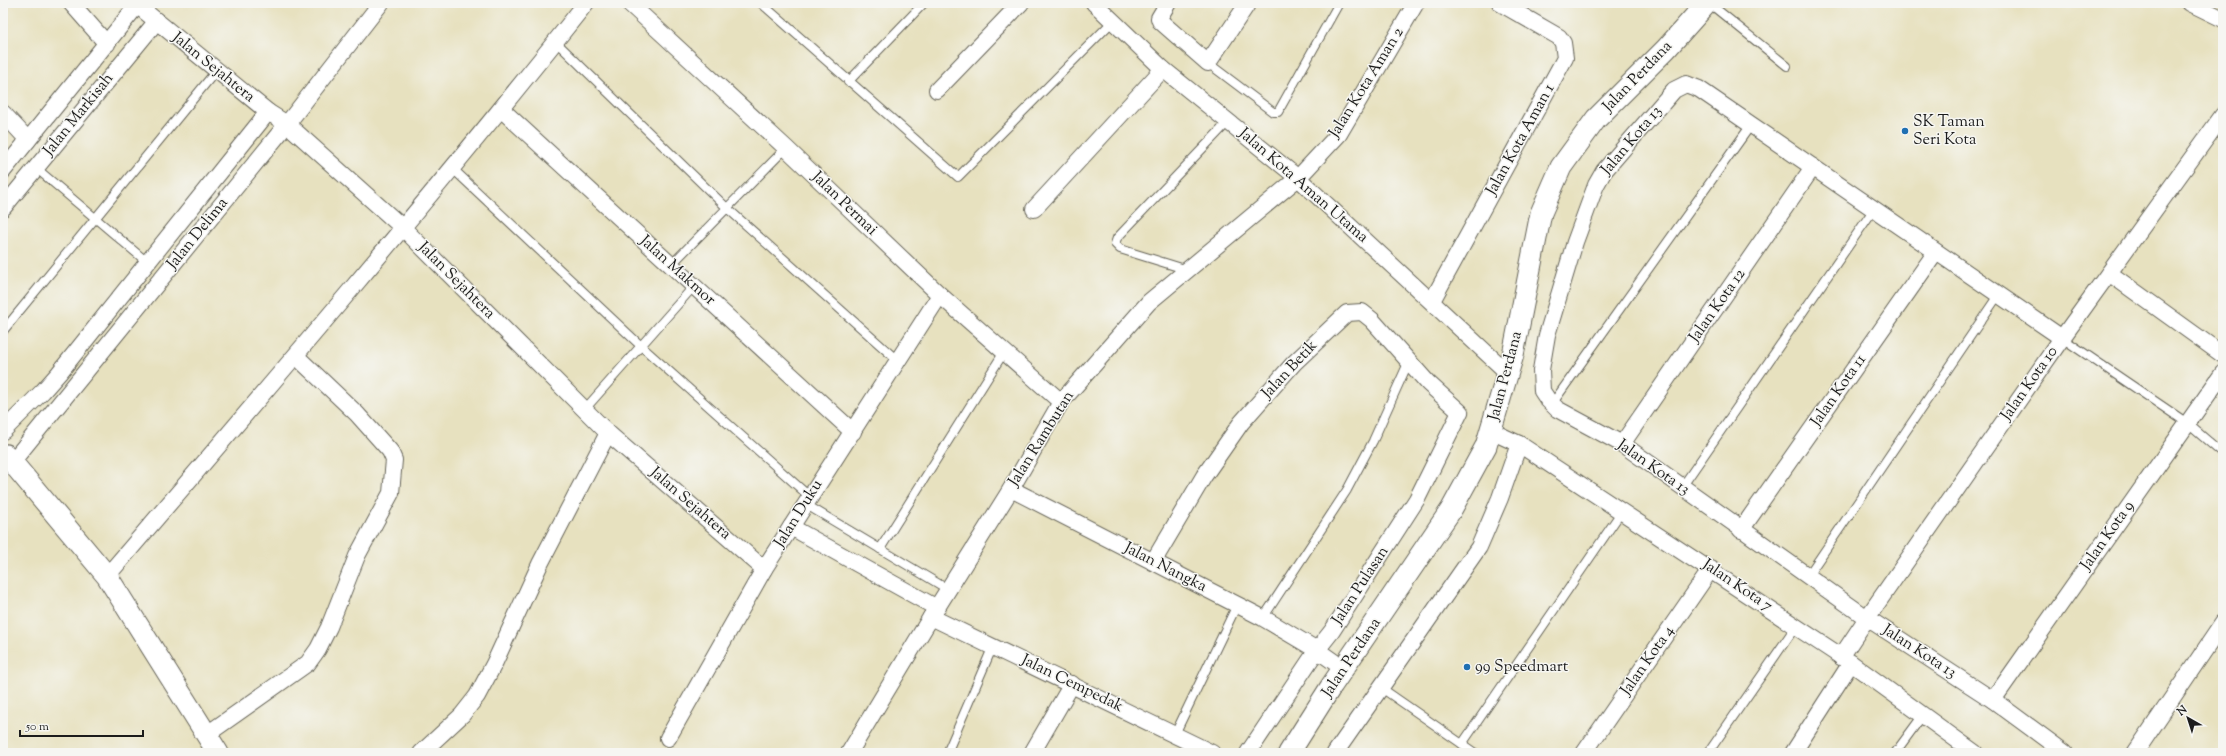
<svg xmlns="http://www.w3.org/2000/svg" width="2226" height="756" viewBox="0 0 2226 756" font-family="'Sorts Mill Goudy',serif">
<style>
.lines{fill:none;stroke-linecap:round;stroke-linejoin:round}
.service-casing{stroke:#636155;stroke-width:10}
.minor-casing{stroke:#636155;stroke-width:18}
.tertiary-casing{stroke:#636155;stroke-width:23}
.service{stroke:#fff;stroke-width:8}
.minor{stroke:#fff;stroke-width:16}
.tertiary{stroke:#fff;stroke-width:21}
.poi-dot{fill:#1f6fb2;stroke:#f6f6f2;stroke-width:1.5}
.labels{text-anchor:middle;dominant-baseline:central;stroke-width:3;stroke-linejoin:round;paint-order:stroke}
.street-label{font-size:16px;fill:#1c1c1c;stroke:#f6f6f2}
.poi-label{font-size:16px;fill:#1c1c1c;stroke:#f6f6f2;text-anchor:start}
</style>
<rect width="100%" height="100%" fill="#f6f6f2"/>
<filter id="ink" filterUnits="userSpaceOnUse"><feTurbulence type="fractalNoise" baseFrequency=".025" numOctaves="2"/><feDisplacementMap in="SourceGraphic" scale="8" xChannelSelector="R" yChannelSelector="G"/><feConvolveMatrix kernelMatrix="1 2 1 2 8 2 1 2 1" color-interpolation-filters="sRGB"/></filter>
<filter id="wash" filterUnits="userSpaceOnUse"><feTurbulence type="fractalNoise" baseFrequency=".012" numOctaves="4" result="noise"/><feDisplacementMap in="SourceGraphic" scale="16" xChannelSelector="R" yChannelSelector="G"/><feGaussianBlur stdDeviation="0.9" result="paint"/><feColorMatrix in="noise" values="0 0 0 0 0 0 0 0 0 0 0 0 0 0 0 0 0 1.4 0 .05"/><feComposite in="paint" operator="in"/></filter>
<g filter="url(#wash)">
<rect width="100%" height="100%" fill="#e7e1bf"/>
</g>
<g filter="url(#ink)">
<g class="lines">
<defs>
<g id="service">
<path d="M 761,3 L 958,177 L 1113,21"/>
<path d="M 1709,3 L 1787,66"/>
<path d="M 555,41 L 727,208 L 898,361"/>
<path d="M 1208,63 L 1273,112 L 1278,112 L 1339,3"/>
<path d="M 848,82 L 924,3"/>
<path d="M 36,168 L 147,262"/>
<path d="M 452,168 L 641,346 L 810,497"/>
<path d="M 671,265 L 786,148"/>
<path d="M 1188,270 L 1120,249 L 1115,244 L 1117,238 L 1228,122"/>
<path d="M 3,331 L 216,71"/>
<path d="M 2062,338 L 2187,423 L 2223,454"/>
<path d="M 1552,404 L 1751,125"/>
<path d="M 585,409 L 694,286"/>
<path d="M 1682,487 L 1874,209"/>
<path d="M 805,504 L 949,590"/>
<path d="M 880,549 L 1004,352"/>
<path d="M 1807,577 L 1999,294"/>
<path d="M 1263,618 L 1347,490 L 1373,441 L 1409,361"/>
<path d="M 1380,687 L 1475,753"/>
<path d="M 1175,734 L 1237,605"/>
<path d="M 1462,744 L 1622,511"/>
<path d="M 947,753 L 993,646"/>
<path d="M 1708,753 L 1796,626"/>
<path d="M 1895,753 L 1923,715"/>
</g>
<g id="minor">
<path d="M 71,3 L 107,44"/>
<path d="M 629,3 L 786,148 L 940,295 L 1061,402"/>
<path d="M 1094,3 L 1163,69 L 1298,178 L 1508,373"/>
<path d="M 1168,3 L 1159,18 L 1160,21 L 1208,63 L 1248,3"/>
<path d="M 2190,3 L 2223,19"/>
<path d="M 137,5 L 268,112 L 287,124 L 402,227 L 608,433 L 764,569"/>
<path d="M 937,90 L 1021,3"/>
<path d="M 501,109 L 853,432"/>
<path d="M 3,113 L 28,140"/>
<path d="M 3,171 L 139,3"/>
<path d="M 3,208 L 156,22"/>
<path d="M 1034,209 L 1163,69"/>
<path d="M 2109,273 L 2223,355"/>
<path d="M 1432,301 L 1565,58 L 1563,43 L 1559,37 L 1500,3"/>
<path d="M 2062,338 L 1699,89 L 1686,84 L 1674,90 L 1604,171 L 1596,185 L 1575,242 L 1547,335 L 1541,370 L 1542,391 L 1548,400 L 1557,409 L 1622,444 L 1867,618 L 1993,700 L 2065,753"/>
<path d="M 3,431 L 43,391 L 59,373 L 268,112"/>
<path d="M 1491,431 L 1519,444 L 1851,663 L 1975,753"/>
<path d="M 1622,444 L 1813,167"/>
<path d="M 12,462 L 287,124 L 381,3"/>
<path d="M 1011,489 L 1263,618 L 1317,650 L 1344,669"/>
<path d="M 791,527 L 937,608"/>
<path d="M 1741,530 L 1936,252"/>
<path d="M 1153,562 L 1204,476 L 1241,423 L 1294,363 L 1347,313 L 1362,312 L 1372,320 L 1428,383 L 1460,412 L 1417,499 L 1332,631 L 1317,650 L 1248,753"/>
<path d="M 107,576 C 269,387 431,198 586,3"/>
<path d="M 931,617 L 1212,753"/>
<path d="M 1841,657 L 1867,618 L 2062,338 L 2223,115"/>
<path d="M 1993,700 L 2223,373"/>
<path d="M 206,735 L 308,663 L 318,649 L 329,627 L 357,556 L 391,493 L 394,460 L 390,451 L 357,414 L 296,356"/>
<path d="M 668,738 L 764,569 L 940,295"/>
<path d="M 421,753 L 462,715 L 477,696 L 494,664 L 540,564 L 608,433"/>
<path d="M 849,753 L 931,617 L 1011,489 L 1061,402 L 1149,302 L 1298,178 L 1339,134 L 1416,3"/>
<path d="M 1032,753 L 1072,684"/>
<path d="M 1335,753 L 1479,547 L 1500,498 L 1519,444"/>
<path d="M 1584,753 L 1711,569"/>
<path d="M 1793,753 L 1851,663"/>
<path d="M 2135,753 L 2223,623"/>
</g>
<g id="tertiary">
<path d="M 3,456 L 6,455 L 107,576 L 218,753"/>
<path d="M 1289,753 L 1332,685 L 1451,510 L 1486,446 L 1513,355 L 1541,213 L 1561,167 L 1596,119 L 1666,49 L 1707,3"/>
</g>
</defs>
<use href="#service" class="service-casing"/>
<use href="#minor" class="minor-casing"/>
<use href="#tertiary" class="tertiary-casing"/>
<use href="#service" class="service"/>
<use href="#minor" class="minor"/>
<use href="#tertiary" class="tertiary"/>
</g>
</g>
<g class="poi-dot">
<circle cx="1905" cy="131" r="4"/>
<circle cx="1467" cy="667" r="4"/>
</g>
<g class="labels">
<g class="street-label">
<text transform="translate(213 68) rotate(39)">Jalan Sejahtera</text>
<text transform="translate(1638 77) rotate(-46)">Jalan Perdana</text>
<text transform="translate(1367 83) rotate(-58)">Jalan Kota Aman 2</text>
<text transform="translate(79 115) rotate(-51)">Jalan Markisah</text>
<text transform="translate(1521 140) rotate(-61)">Jalan Kota Aman 1</text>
<text transform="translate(1632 141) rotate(-50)">Jalan Kota 13</text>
<text transform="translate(1303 186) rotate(41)">Jalan Kota Aman Utama</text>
<text transform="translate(844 204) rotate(44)">Jalan Permai</text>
<text transform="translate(198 234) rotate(-51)">Jalan Delima</text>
<text transform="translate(677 271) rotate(42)">Jalan Makmor</text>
<text transform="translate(456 281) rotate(45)">Jalan Sejahtera</text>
<text transform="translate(1718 306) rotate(-55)">Jalan Kota 12</text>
<text transform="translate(1290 370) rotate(-47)">Jalan Betik</text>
<text transform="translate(1506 376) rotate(-75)">Jalan Perdana</text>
<text transform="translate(2030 384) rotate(-55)">Jalan Kota 10</text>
<text transform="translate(1839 391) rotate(-55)">Jalan Kota 11</text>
<text transform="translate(1042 439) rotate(-58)">Jalan Rambutan</text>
<text transform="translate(1653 468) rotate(35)">Jalan Kota 13</text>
<text transform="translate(690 504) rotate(41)">Jalan Sejahtera</text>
<text transform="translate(799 514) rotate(-58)">Jalan Duku</text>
<text transform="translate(2108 536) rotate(-55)">Jalan Kota 9</text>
<text transform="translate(1165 568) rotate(27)">Jalan Nangka</text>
<text transform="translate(1361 586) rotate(-57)">Jalan Pulasan</text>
<text transform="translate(1737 586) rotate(34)">Jalan Kota 7</text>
<text transform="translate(1919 652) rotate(33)">Jalan Kota 13</text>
<text transform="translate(1352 658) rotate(-56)">Jalan Perdana</text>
<text transform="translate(1648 661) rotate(-55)">Jalan Kota 4</text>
<text transform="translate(1072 684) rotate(26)">Jalan Cempedak</text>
</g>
<g class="poi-label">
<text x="1913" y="122">SK Taman<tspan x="1913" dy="18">Seri Kota</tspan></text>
<text x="1475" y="667">99 Speedmart</text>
</g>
</g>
<rect width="2226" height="756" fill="none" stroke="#f6f6f2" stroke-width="16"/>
<g transform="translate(2188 718) rotate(321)" stroke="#f6f6f2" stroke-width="3" paint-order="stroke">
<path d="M0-3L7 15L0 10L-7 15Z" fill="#1c1c1c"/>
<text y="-6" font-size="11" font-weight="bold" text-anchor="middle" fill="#1c1c1c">N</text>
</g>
<path d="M20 730v6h123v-6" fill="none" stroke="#1c1c1c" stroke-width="2"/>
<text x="26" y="730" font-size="12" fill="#1c1c1c" stroke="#f6f6f2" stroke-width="3" paint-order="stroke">50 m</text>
</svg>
